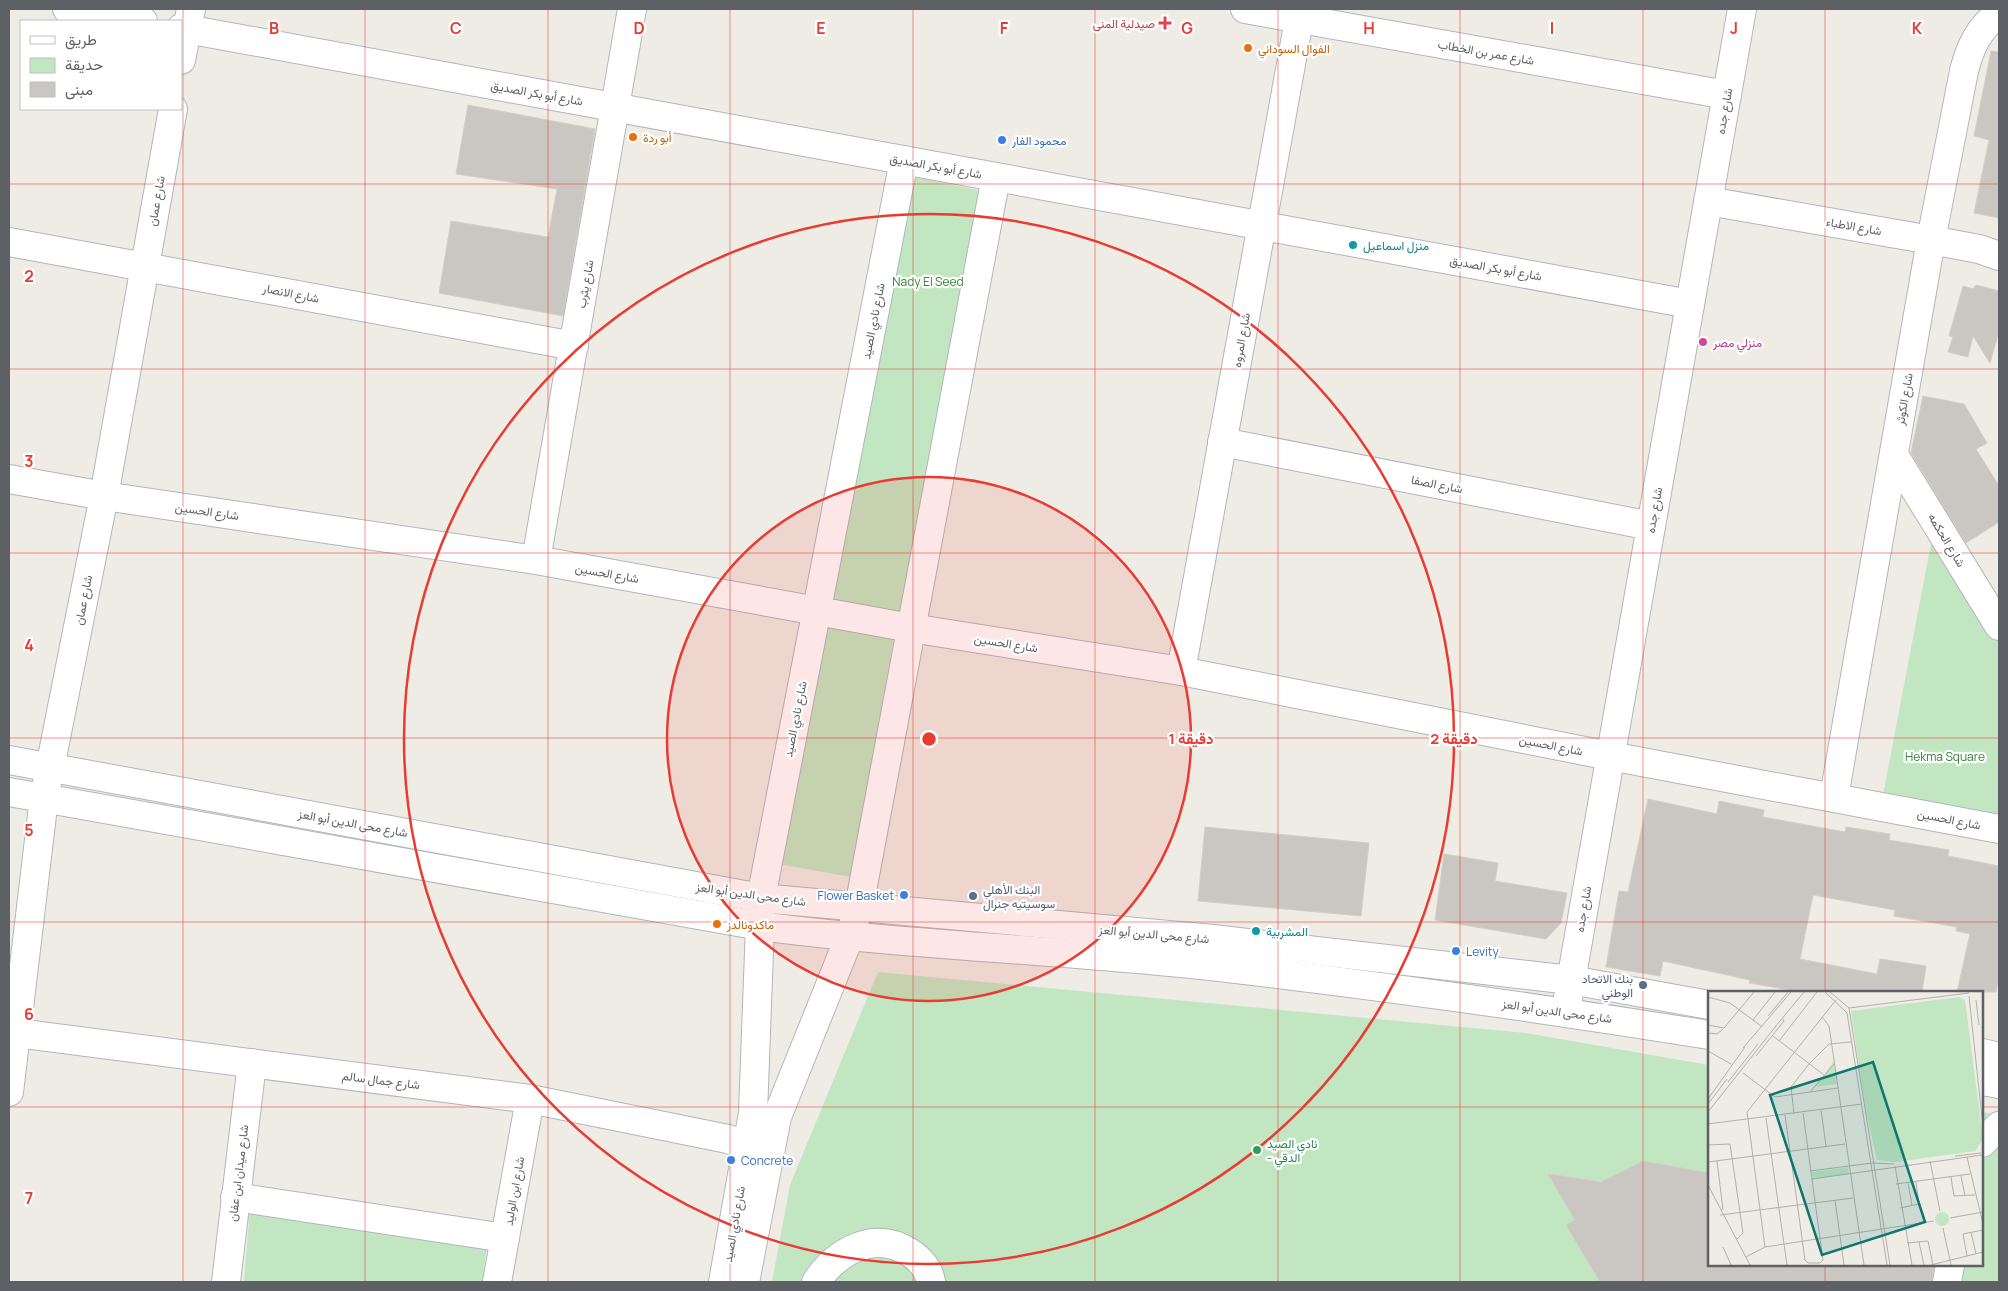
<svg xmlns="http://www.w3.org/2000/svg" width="2008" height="1291" viewBox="0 0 2008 1291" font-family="Manrope,Vazirmatn,sans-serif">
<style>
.green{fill:#c2e6c2}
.building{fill:#cac7c2;stroke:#d4cec3}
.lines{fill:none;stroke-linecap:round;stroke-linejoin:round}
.minor-casing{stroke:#b2b6ba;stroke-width:30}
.minor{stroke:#fff;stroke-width:28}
.grid{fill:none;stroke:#e83b32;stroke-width:1;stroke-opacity:0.55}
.ring{fill:none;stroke:#e83b32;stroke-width:2.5}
.health-dot{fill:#e0444e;stroke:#fff;stroke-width:2}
.food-dot{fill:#e8710a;stroke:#fff;stroke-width:2}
.shop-dot{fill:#3f7fe0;stroke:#fff;stroke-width:2}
.culture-dot{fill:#0f9aa8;stroke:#fff;stroke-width:2}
.hotel-dot{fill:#d1479c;stroke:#fff;stroke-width:2}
.service-dot{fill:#5c6f8a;stroke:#fff;stroke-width:2}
.leisure-dot{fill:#2e9e5b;stroke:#fff;stroke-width:2}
.labels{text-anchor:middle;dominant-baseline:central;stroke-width:4.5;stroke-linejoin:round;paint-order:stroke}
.health-label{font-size:12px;fill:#be3a42;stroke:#fff;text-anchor:end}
.food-label{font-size:12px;fill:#c56008;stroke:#fff;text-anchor:start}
.street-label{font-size:12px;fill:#5d6165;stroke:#fff}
.shop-label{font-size:12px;fill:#366cbe;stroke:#fff;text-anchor:start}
.culture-label{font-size:12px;fill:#0d838f;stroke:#fff;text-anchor:start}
.park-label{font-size:12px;fill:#358437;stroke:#fff}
.hotel-label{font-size:12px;fill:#b23c85;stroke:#fff;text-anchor:start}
.service-label{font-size:12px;fill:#4e5e75;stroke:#fff;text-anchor:start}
.leisure-label{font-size:12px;fill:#27864d;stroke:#fff;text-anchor:start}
.inset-road{fill:none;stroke:#b1b0ae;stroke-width:1}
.view{fill:#0f766e;fill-opacity:0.15;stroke:#0f766e;stroke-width:2.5}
.inset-edge{fill:none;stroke:#5d6165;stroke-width:2.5}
.grid-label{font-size:16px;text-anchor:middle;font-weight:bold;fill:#e83b32;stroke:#fff;stroke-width:4.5;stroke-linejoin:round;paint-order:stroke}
.centre{fill:#e83b32;stroke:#fff;stroke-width:2.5}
.ring-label{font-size:15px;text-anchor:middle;font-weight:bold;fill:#e83b32;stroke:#fff;stroke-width:4.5;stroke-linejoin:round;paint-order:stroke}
</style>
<rect width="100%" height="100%" fill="#efece5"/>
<g class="green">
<path d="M 910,176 L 987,192 L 901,613 L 824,598 Z"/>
<path d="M 1935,523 L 1999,627 L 1999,820 L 1882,800 Z"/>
<path d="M 821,624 L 894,637 L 851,877 L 778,864 Z"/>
<path d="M 878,972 L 1526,1033 L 1709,1065 L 1709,1265 L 1982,1265 L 1982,1112 L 1999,1115 L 1999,1282 L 772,1282 L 790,1185 Z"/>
<path d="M 250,1209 L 487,1246 L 482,1282 L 244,1282 Z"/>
</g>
<g class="building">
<path d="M 1991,51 L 1999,52 L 1999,218 L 1974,213 L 1989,140 L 1974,136 Z"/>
<path d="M 468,105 L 595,129 L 563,316 L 439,293 L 451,221 L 548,237 L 557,189 L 456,174 Z"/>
<path d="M 1976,285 L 1999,291 L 1999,331 L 1990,363 L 1973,336 L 1968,357 L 1948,352 L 1953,337 L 1949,336 L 1963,286 L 1973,289 Z"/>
<path d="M 1923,396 L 1964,404 L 1987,443 L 1976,449 L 1999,486 L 1999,522 L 1966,543 L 1911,453 Z"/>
<path d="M 1648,799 L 1717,814 L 1719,801 L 1764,810 L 1763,817 L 1845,832 L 1846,827 L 1890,834 L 1889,840 L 1949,850 L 1948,856 L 1999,866 L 1999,977 L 1996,992 L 1957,992 L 1970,934 L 1956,931 L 1957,927 L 1894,916 L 1895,910 L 1813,895 L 1800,959 L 1877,974 L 1880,959 L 1926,966 L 1922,992 L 1802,992 L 1749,983 L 1750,980 L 1663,961 L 1660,976 L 1606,967 L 1619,891 L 1628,892 Z"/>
<path d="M 1205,827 L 1369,843 L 1361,916 L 1198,901 Z"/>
<path d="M 1444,854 L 1498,863 L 1495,881 L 1567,893 L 1561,923 L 1546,939 L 1435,920 Z"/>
<path d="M 1643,1161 L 1709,1173 L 1709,1265 L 1934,1265 L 1932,1282 L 1600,1282 L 1566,1225 L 1575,1220 L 1548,1174 L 1601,1182 Z"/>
</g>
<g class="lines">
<defs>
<g id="minor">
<path d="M 67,9 L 143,21"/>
<path d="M 1245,9 L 1727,95"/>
<path d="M 181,28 L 1690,304"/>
<path d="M 181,60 L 191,9"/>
<path d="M 1708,201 L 1931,240 L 1979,249 L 1999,256"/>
<path d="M 9,242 L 574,346"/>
<path d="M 1222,442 L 1651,526"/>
<path d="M 1894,455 L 1999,626"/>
<path d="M 9,479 L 104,496 L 536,560 L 911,628 L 1181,671 L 1610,756 L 1999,829"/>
<path d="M 536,560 L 632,9"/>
<path d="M 1181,671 L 1301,9"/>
<path d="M 9,760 L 761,898 L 1213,939 L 1571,980 L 1709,1005"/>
<path d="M 9,792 L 760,926 C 913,946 1067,950 1219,967 C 1383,986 1547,1009 1709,1035"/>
<path d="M 1834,797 L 1931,240 L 1964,71 C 1970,47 1979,28 1999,13"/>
<path d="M 1568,998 L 1742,9"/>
<path d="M 9,1032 L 530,1099 L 728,1139 L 739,1143 L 747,1151"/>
<path d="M 1982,1053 L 1999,1057"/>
<path d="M 1982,1081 L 1999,1084"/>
<path d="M 9,1092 L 44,798 L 104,496 L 173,109"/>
<path d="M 1982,1143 L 1999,1126"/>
<path d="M 235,1197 L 505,1238"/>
<path d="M 226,1282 L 252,1063"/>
<path d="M 497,1282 L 530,1099"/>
<path d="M 723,1282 L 753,1113 L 761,898 L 904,160"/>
<path d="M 745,1282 L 777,1117 L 849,938 L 859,907 L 996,177"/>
<path d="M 816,1282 C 837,1251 874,1230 909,1252 C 920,1259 929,1269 931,1282"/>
<path d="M 1947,1282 L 1950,1265"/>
</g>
</defs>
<use href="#minor" class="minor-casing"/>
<use href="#minor" class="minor"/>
</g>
<path class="grid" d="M 183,9 L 183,1282M 365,9 L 365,1282M 548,9 L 548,1282M 730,9 L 730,1282M 913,9 L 913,1282M 1095,9 L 1095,1282M 1278,9 L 1278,1282M 1460,9 L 1460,1282M 1643,9 L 1643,1282M 1825,9 L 1825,992M 9,184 L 1999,184M 9,369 L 1999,369M 9,553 L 1999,553M 9,738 L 1999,738M 9,922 L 1999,922M 9,1107 L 1709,1107M 1982,1107 L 1999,1107M 1825,1265 L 1825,1282"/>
<circle cx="929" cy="739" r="262" fill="#e83b32" fill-opacity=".12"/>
<g class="ring">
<circle cx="929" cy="739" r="262"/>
<circle cx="929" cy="739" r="525"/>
</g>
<path class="health-dot" d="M1162.5 15.5h5v5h5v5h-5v5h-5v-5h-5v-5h5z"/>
<g class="food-dot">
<circle cx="1248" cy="48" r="5"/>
<circle cx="633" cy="137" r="5"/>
<circle cx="717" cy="924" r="5"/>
</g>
<g class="shop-dot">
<circle cx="1002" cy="140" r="5"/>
<circle cx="904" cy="895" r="5"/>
<circle cx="1456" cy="951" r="5"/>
<circle cx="731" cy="1160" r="5"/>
</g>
<g class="culture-dot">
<circle cx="1353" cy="245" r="5"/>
<circle cx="1256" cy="931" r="5"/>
</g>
<circle class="hotel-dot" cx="1703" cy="342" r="5"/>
<g class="service-dot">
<circle cx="973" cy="896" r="5"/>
<circle cx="1643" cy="985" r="5"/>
</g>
<circle class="leisure-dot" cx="1257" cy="1150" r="5"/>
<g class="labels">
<g class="health-label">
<text x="1155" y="23">صيدلية المنى</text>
</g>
<g class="food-label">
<text x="1258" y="48">الفوال السوداني</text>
<text x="643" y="137">أبو ردة</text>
<text x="727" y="924">ماكدونالدز</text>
</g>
<g class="street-label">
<text transform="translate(1486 52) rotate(10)">شارع عمر بن الخطاب</text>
<text transform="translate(537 93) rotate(10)">شارع أبو بكر الصديق</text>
<text transform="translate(1724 111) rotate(-80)">شارع جده</text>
<text transform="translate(936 166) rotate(10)">شارع أبو بكر الصديق</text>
<text transform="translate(156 201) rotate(-80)">شارع عمان</text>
<text transform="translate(1854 226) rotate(10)">شارع الاطباء</text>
<text transform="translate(1496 268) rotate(10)">شارع أبو بكر الصديق</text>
<text transform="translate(585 284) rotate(-80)">شارع يثرب</text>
<text transform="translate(291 293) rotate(11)">شارع الانصار</text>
<text transform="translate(873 321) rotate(-79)">شارع نادي الصيد</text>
<text transform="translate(1241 340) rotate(-80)">شارع المروه</text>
<text transform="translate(1904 399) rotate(-80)">شارع الكوثر</text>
<text transform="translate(1437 484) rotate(11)">شارع الصفا</text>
<text transform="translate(1654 510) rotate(-80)">شارع جده</text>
<text transform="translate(207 511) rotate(8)">شارع الحسين</text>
<text transform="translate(1947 540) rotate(59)">شارع الحكمه</text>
<text transform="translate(607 573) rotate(10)">شارع الحسين</text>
<text transform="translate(83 600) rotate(-79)">شارع عمان</text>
<text transform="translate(1006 643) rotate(9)">شارع الحسين</text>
<text transform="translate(795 719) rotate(-79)">شارع نادي الصيد</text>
<text transform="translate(1551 745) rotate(11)">شارع الحسين</text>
<text transform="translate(1949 819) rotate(11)">شارع الحسين</text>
<text transform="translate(353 823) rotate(10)">شارع محى الدين أبو العز</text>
<text transform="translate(751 894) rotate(8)">شارع محى الدين أبو العز</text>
<text transform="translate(1583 909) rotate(-80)">شارع جده</text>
<text transform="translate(1154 934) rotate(5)">شارع محى الدين أبو العز</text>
<text transform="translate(1557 1011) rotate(8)">شارع محى الدين أبو العز</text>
<text transform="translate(381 1080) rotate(7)">شارع جمال سالم</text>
<text transform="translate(238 1173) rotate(-83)">شارع ميدان ابن عفان</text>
<text transform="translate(514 1191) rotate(-80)">شارع ابن الوليد</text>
<text transform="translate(734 1224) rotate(-80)">شارع نادي الصيد</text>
</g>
<g class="shop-label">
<text x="1012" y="140">محمود الفار</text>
<text x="894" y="895" text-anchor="end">Flower Basket</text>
<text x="1466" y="951">Levity</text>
<text x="741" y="1160">Concrete</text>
</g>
<g class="culture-label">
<text x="1363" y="245">منزل اسماعيل</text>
<text x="1266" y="931">المشربية</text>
</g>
<g class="park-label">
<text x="928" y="281">Nady El Seed</text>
<text x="1945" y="756">Hekma Square</text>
</g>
<g class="hotel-label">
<text x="1713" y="342">منزلي مصر</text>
</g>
<g class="service-label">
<text x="983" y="889">البنك الأهلي<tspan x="983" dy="14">سوسيتيه جنرال</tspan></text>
<text x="1633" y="978" text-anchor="end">بنك الاتحاد<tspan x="1633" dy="14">الوطني</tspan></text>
</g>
<g class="leisure-label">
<text x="1267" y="1143">نادي الصيد<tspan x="1267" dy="14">- الدقي</tspan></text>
</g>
</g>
<g transform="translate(1708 991)">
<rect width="275" height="275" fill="#efece5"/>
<path d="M 251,6 L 257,9 L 275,148 L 267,160 L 188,171 L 169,169 L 157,116 L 143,20 ZM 126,70 L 129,93 L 106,96 L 116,84 ZM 140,176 L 141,183 L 105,187 L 104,181 ZM227 228a7 7 0 1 1 14 0a7 7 0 1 1-14 0Z" fill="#c2e6c2"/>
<path class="inset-road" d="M 117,1 L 139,22 L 179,274M 122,1 L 141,17 L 182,274M 261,5 L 275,136M 0,6 L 22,12 L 53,35M 268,9 L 271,34M 141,17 L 261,2M 60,25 L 80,1M 114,26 L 121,35 L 156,274M 45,29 L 67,1M 0,34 L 16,37 L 46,1M 67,36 L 96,1M 0,42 L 9,43 L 15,38M 65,45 L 116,84M 71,50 L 109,1M 35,57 L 83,1M 0,60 L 23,73M 48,65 L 76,30 L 75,28M 35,82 L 67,106 L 130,97M 20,91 L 50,53M 102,101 L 127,72M 0,108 L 37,56M 0,113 L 19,88M 113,119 L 118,155M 0,121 L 68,35M 86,123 L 83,96 L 101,73 L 121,53 L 143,51M 77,124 L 97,269 L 100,272 L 112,272 L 115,269 L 95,122M 58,127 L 79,274M 0,133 L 154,113M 0,154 L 22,153 L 35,242 L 29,248M 247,165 L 273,162M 259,166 L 275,233M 9,170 L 15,219M 222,170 L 232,220M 0,171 L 137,153M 187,175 L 204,274M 102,180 L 164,172 L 186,173M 253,185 L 257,205M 243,186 L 246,205 L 267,204M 104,188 L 274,164M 200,192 L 204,214M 188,193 L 262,183M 0,194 L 42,274M 127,209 L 136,274M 192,217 L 211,213 L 208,191M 12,224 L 145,207M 242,227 L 275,221M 235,237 L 243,274M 263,241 L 268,263M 211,251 L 216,274M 199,252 L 220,250 L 225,274M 15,256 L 23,274M 57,256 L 39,121 L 128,9M 259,265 L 255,243 L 275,239M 38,266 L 57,256 L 226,230M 223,274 L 275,261"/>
<path class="view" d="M 165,71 L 217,231 L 114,264 L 62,104 Z"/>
<rect width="275" height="275" class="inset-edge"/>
</g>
<g class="grid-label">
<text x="274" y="34">B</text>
<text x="456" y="34">C</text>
<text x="639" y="34">D</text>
<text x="821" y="34">E</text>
<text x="1004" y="34">F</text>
<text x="1187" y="34">G</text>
<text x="1369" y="34">H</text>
<text x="1552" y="34">I</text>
<text x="1734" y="34">J</text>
<text x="1917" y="34">K</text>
<text x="29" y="282">2</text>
<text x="29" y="467">3</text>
<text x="29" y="651">4</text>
<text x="29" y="836">5</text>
<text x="29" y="1020">6</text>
<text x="29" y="1204">7</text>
</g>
<circle cx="929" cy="739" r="8" class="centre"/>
<g class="ring-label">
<text x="1191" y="744">1 دقيقة</text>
<text x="1454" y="744">2 دقيقة</text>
</g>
<rect width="2008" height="1291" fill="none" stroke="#5d6165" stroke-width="20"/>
<rect x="20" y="20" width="162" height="90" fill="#ffffff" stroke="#bec0c1"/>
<rect x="30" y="36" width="25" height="8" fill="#ffffff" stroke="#bec0c1"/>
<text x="65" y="45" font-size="15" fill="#5d6165">طريق</text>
<rect x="30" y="58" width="25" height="15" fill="#c2e6c2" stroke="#bec0c1"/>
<text x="65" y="70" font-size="15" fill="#5d6165">حديقة</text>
<rect x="30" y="82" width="25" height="15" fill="#cac7c2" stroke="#bec0c1"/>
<text x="65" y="95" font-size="15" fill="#5d6165">مبنى</text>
</svg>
